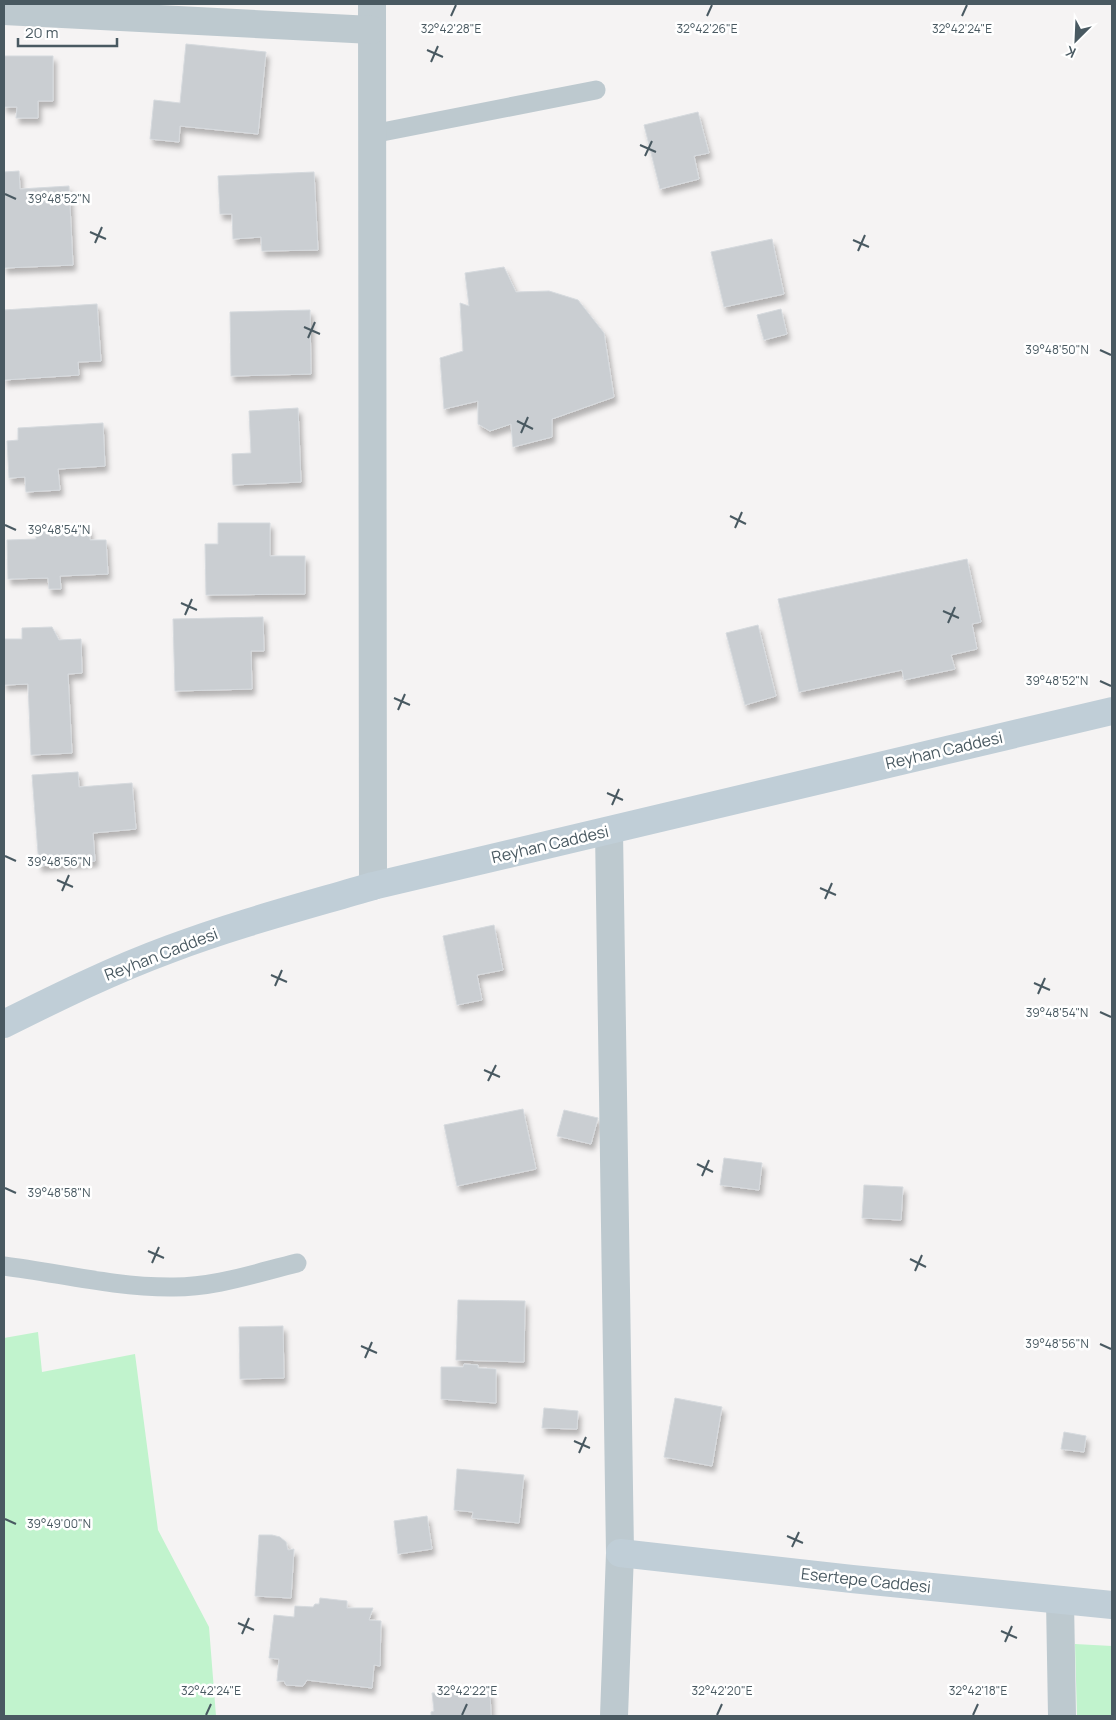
<svg xmlns="http://www.w3.org/2000/svg" width="1116" height="1720" viewBox="0 0 1116 1720" font-family="Manrope,sans-serif">
<style>
.green{fill:#c1f3cd}
.building{fill:#caced2;stroke:#d6dade;filter:url(#shadow)}
.lines{fill:none;stroke-linecap:round;stroke-linejoin:round}
.lane{stroke:#bdc9cf;stroke-width:19}
.street{stroke:#bdc9cf;stroke-width:28}
.secondary{stroke:#c0ced7;stroke-width:28}
.ticks{fill:none;stroke:#495961;stroke-width:2}
.labels{text-anchor:middle;dominant-baseline:central;stroke-width:5;stroke-linejoin:round;paint-order:stroke}
.street-label{font-size:16px;fill:#495961;stroke:#fff}
.ticks-label{font-size:12px;text-anchor:middle;fill:#495961;stroke:#fff;stroke-width:5;stroke-linejoin:round;paint-order:stroke}
</style>
<defs>
<filter id="shadow"><feDropShadow dx="3" dy="5.5" stdDeviation="2.5" flood-color="#0004"/></filter>
</defs>
<rect width="100%" height="100%" fill="#f5f3f3"/>
<g class="green">
<path d="M 38,1332 L 42,1372 L 135,1354 L 158,1530 L 209,1627 L 216,1716 L 4,1716 L 4,1338 Z"/>
<path d="M 1075,1644 L 1112,1646 L 1112,1716 L 1077,1716 Z"/>
</g>
<g class="building">
<path d="M 186,44 L 266,52 L 258,134 L 180,126 L 179,142 L 150,139 L 154,100 L 180,103 Z"/>
<path d="M 4,56 L 53,56 L 53,101 L 38,101 L 38,118 L 16,118 L 17,107 L 4,107 Z"/>
<path d="M 698,112 L 709,153 L 694,156 L 699,179 L 660,189 L 644,125 Z"/>
<path d="M 19,171 L 20,189 L 69,186 L 73,265 L 4,268 L 4,172 Z"/>
<path d="M 314,172 L 318,250 L 262,251 L 261,237 L 233,239 L 232,214 L 220,214 L 218,176 Z"/>
<path d="M 772,239 L 784,294 L 724,307 L 711,252 Z"/>
<path d="M 504,267 L 516,292 L 549,291 L 578,300 L 604,333 L 614,397 L 552,419 L 552,437 L 513,447 L 511,424 L 490,431 L 478,424 L 478,401 L 444,409 L 440,358 L 463,351 L 460,303 L 469,306 L 465,273 Z"/>
<path d="M 97,304 L 101,361 L 78,362 L 79,375 L 4,380 L 4,310 Z"/>
<path d="M 781,309 L 787,334 L 764,340 L 757,315 Z"/>
<path d="M 310,310 L 311,374 L 231,376 L 230,312 Z"/>
<path d="M 298,408 L 301,482 L 233,485 L 232,454 L 251,453 L 249,411 Z"/>
<path d="M 103,423 L 105,466 L 58,469 L 60,490 L 26,492 L 25,477 L 9,478 L 7,441 L 18,440 L 18,428 Z"/>
<path d="M 218,523 L 270,523 L 270,556 L 305,556 L 305,594 L 206,595 L 205,544 L 218,544 Z"/>
<path d="M 89,527 L 90,540 L 106,540 L 108,574 L 60,576 L 61,589 L 49,589 L 48,578 L 8,579 L 7,540 L 36,539 L 36,529 Z"/>
<path d="M 967,559 L 981,622 L 972,624 L 977,649 L 951,655 L 955,669 L 904,680 L 902,670 L 799,692 L 778,599 Z"/>
<path d="M 263,617 L 264,651 L 251,651 L 252,689 L 175,691 L 173,619 Z"/>
<path d="M 758,625 L 776,696 L 745,705 L 726,633 Z"/>
<path d="M 52,627 L 59,640 L 81,639 L 82,673 L 68,674 L 72,753 L 31,755 L 28,684 L 4,685 L 4,639 L 22,639 L 22,628 Z"/>
<path d="M 78,772 L 79,787 L 132,783 L 136,829 L 93,833 L 95,861 L 39,866 L 32,775 Z"/>
<path d="M 494,925 L 503,970 L 477,975 L 482,1000 L 457,1005 L 443,936 Z"/>
<path d="M 523,1109 L 536,1169 L 457,1186 L 444,1125 Z"/>
<path d="M 564,1110 L 598,1118 L 591,1144 L 557,1136 Z"/>
<path d="M 724,1158 L 762,1163 L 759,1190 L 720,1185 Z"/>
<path d="M 864,1185 L 903,1187 L 901,1220 L 862,1218 Z"/>
<path d="M 458,1300 L 525,1301 L 524,1362 L 456,1360 Z"/>
<path d="M 283,1326 L 284,1378 L 240,1379 L 239,1327 Z"/>
<path d="M 464,1364 L 478,1365 L 478,1368 L 496,1369 L 496,1403 L 441,1399 L 441,1367 L 463,1367 Z"/>
<path d="M 675,1398 L 722,1407 L 712,1466 L 664,1457 Z"/>
<path d="M 544,1408 L 578,1411 L 577,1429 L 542,1428 Z"/>
<path d="M 1064,1432 L 1086,1436 L 1084,1452 L 1061,1449 Z"/>
<path d="M 457,1469 L 524,1475 L 519,1523 L 472,1518 L 473,1512 L 454,1510 Z"/>
<path d="M 427,1516 L 432,1549 L 398,1554 L 394,1521 Z"/>
<path d="M 259,1535 L 272,1535 L 280,1537 L 286,1542 L 288,1550 L 294,1549 L 291,1598 L 255,1596 Z"/>
<path d="M 320,1598 L 347,1601 L 347,1608 L 373,1608 L 369,1620 L 381,1621 L 380,1666 L 374,1665 L 372,1688 L 307,1680 L 303,1686 L 286,1685 L 284,1681 L 277,1681 L 279,1659 L 269,1658 L 274,1615 L 294,1617 L 295,1606 L 313,1607 L 315,1604 L 319,1604 Z"/>
<path d="M 490,1691 L 491,1716 L 431,1716 L 431,1712 L 434,1711 L 432,1693 Z"/>
</g>
<g class="lines">
<g class="lane">
<path d="M 372,134 L 596,90"/>
<path d="M 4,1266 C 59,1273 114,1287 170,1287 C 213,1288 256,1273 297,1263"/>
</g>
<g class="street">
<path d="M 372,4 L 373,886"/>
<path d="M 4,11 L 372,30"/>
<path d="M 609,831 L 620,1553 L 614,1716"/>
<path d="M 1060,1600 L 1062,1716"/>
</g>
<g class="secondary">
<path d="M 4,1024 C 58,997 113,970 170,949 C 236,924 305,906 373,886 L 1112,711"/>
<path d="M 620,1553 L 852,1579 L 1112,1605"/>
</g>
</g>
<path class="ticks" d="M 451,16 L 456,5M 707,16 L 712,5M 962,16 L 967,5M 427,50 L 443,57M 431,62 L 438,46M 640,145 L 656,152M 645,156 L 652,141M 5,194 L 16,199M 90,232 L 106,239M 853,240 L 869,247M 95,243 L 102,227M 858,251 L 865,235M 304,327 L 320,334M 308,338 L 315,322M 1100,350 L 1111,355M 517,421 L 533,429M 521,433 L 528,417M 730,516 L 746,524M 5,525 L 16,530M 735,528 L 742,512M 181,603 L 197,610M 943,611 L 959,618M 185,615 L 192,599M 948,623 L 955,607M 1100,681 L 1111,686M 394,698 L 410,705M 398,710 L 405,694M 607,793 L 623,800M 612,805 L 619,789M 5,856 L 16,861M 57,880 L 73,887M 820,888 L 836,895M 62,891 L 69,875M 825,899 L 832,883M 271,975 L 287,982M 1034,983 L 1050,990M 275,986 L 282,970M 1038,994 L 1045,978M 1100,1012 L 1111,1017M 484,1070 L 500,1077M 488,1081 L 496,1065M 697,1164 L 713,1172M 702,1176 L 709,1160M 5,1188 L 16,1193M 148,1251 L 164,1258M 910,1259 L 926,1267M 152,1263 L 159,1247M 915,1271 L 922,1255M 1100,1344 L 1111,1349M 361,1346 L 377,1353M 365,1358 L 372,1342M 574,1441 L 590,1448M 579,1453 L 586,1437M 5,1519 L 16,1524M 787,1536 L 803,1543M 792,1547 L 799,1532M 238,1623 L 254,1630M 1001,1631 L 1017,1638M 242,1634 L 249,1618M 1005,1642 L 1012,1626M 206,1715 L 211,1704M 462,1715 L 467,1704M 717,1715 L 722,1704M 973,1715 L 978,1704"/>
<g class="labels">
<g class="street-label">
<text transform="translate(944 750) rotate(-13)">Reyhan Caddesi</text>
<text transform="translate(550 844) rotate(-13)">Reyhan Caddesi</text>
<text transform="translate(161 954) rotate(-21)">Reyhan Caddesi</text>
<text transform="translate(866 1580) rotate(6)">Esertepe Caddesi</text>
</g>
</g>
<g class="ticks-label">
<text x="451" y="33">32°42'28"E</text>
<text x="962" y="33">32°42'24"E</text>
<text x="707" y="33">32°42'26"E</text>
<text x="59" y="203">39°48'52"N</text>
<text x="1057" y="354">39°48'50"N</text>
<text x="59" y="534">39°48'54"N</text>
<text x="1057" y="685">39°48'52"N</text>
<text x="59" y="866">39°48'56"N</text>
<text x="1057" y="1017">39°48'54"N</text>
<text x="59" y="1197">39°48'58"N</text>
<text x="1057" y="1348">39°48'56"N</text>
<text x="59" y="1528">39°49'00"N</text>
<text x="211" y="1695">32°42'24"E</text>
<text x="467" y="1695">32°42'22"E</text>
<text x="722" y="1695">32°42'20"E</text>
<text x="978" y="1695">32°42'18"E</text>
</g>
<rect width="1116" height="1720" fill="none" stroke="#495961" stroke-width="10"/>
<g transform="translate(1076 40) rotate(204)" stroke="#ffffff" stroke-width="4" paint-order="stroke">
<path d="M0-4L9 19L0 12L-9 19Z" fill="#495961"/>
<text y="-8" font-size="14" font-weight="bold" text-anchor="middle" fill="#495961">K</text>
</g>
<path d="M18 38v8h99v-8" fill="none" stroke="#495961" stroke-width="2.5"/>
<text x="25" y="38" font-size="15" fill="#495961" stroke="#ffffff" stroke-width="4" paint-order="stroke">20 m</text>
</svg>
